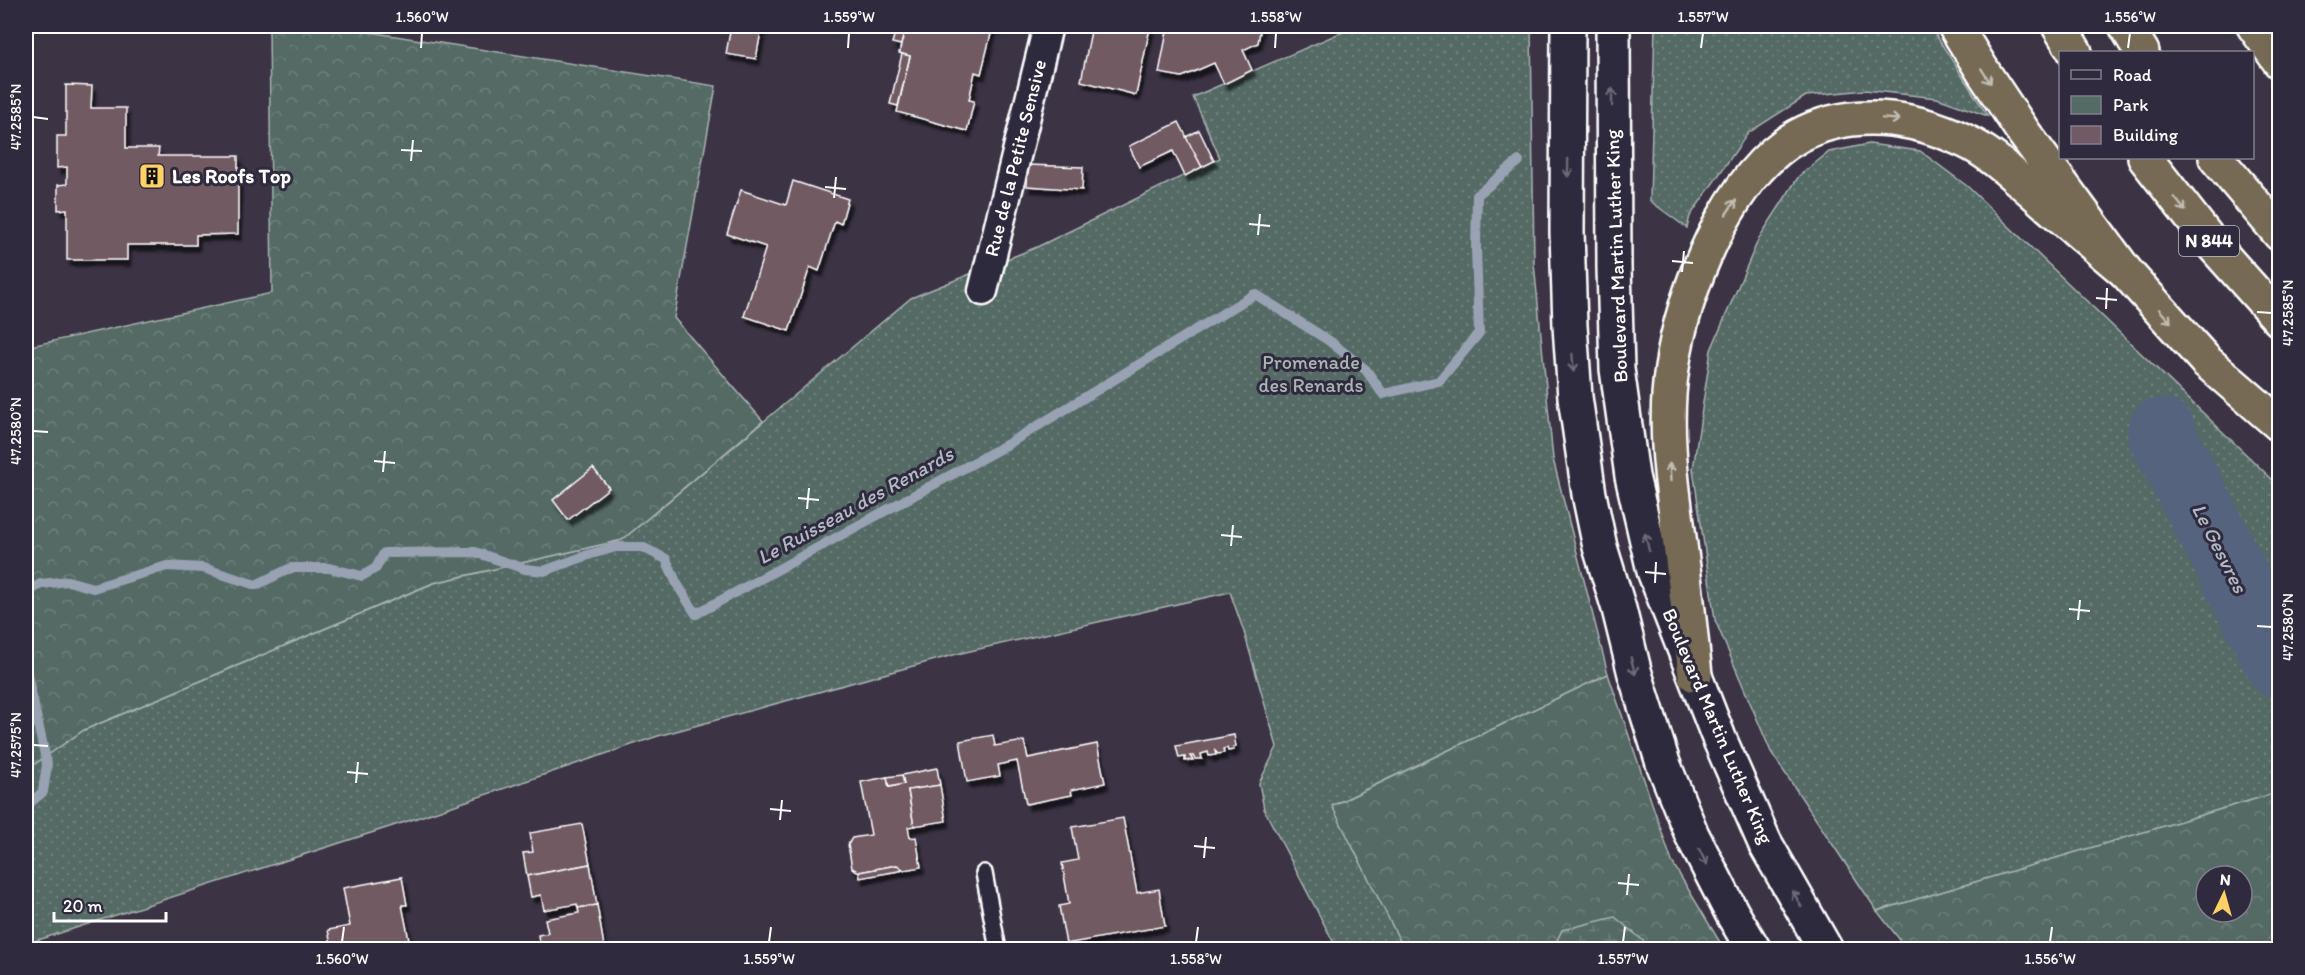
<svg xmlns="http://www.w3.org/2000/svg" width="2305" height="975" viewBox="0 0 2305 975" font-family="Itim,sans-serif">
<style>
.green{fill:url(#green-dots);stroke:#aab4b2;stroke-width:1.5}
.forest{fill:url(#forest-crowns);stroke:#aab4b2;stroke-width:1.5;fill-rule:evenodd}
.wetland{fill:url(#wetland-marsh);stroke:#aab4b2;stroke-width:1.5}
.lines{fill:none;stroke-linecap:round;stroke-linejoin:round}
.stream{stroke:#98a2b2;stroke-width:10}
.river{stroke:#54647e;stroke-width:68}
.building{fill:#725a64;stroke:#fff;stroke-width:1.5;filter:url(#shadow)}
.lane-casing{stroke:#fff;stroke-width:20}
.street-casing{stroke:#fff;stroke-width:33}
.secondary-casing{stroke:#fff;stroke-width:38}
.highway-casing{stroke:#fff;stroke-width:38}
.lane{stroke:#2f2a3d;stroke-width:15}
.street{stroke:#2f2a3d;stroke-width:28}
.secondary{stroke:#2f2a3d;stroke-width:33}
.highway{stroke:#766a54;stroke-width:33}
.oneway{stroke:#c1bcb2}
.oneway2{stroke:#6d6a77}
.ticks{fill:none;stroke:#fff;stroke-width:2}
.labels{text-anchor:middle;dominant-baseline:central;stroke-width:6;stroke-linejoin:round;paint-order:stroke}
.shield{fill:#2f2a3d;stroke:#c1bfc5;stroke-width:1.5}
.shield-label{font-size:18px;font-weight:bold;fill:#fff}
.street-label{font-size:20px;fill:#fff;stroke:#2f2a3d}
.poi-label{font-size:20px;font-weight:bold;fill:#fff;stroke:#2f2a3d;text-anchor:start}
.park-label{font-size:20px;fill:#aab4b2;stroke:#2f2a3d}
.water-label{font-size:21px;font-style:italic;fill:#b2b9c5;stroke:#2f2a3d}
.neatline{fill:none;stroke:#fff;stroke-width:2}
.ticks-label{font-size:15px;text-anchor:middle;fill:#fff}
</style>
<defs>
<pattern id="green-dots" width="8" height="8" patternUnits="userSpaceOnUse" patternTransform="scale(1.5)"><rect width="8" height="8" fill="#546a65"/><path d="M2 2h.1M6 6h.1" fill="none" stroke="#6e807c" stroke-width="1.8" stroke-linecap="round"/></pattern>
<pattern id="forest-crowns" width="20" height="18" patternUnits="userSpaceOnUse" patternTransform="scale(1.5)"><rect width="20" height="18" fill="#546a65"/><path d="M2 6a3 3 0 1 1 6 0M12 15a3 3 0 1 1 6 0" fill="none" stroke="#6e807c"/></pattern>
<pattern id="wetland-marsh" width="20" height="14" patternUnits="userSpaceOnUse" patternTransform="scale(1.5)"><rect width="20" height="14" fill="#546a65"/><path d="M1 5h8M5 5V1M11 12h8M15 12V8" fill="none" stroke="#6e807c"/></pattern>
<filter id="shadow"><feDropShadow dx="3.5" dy="6" stdDeviation="1.5" flood-color="#0009"/></filter>
</defs>
<rect width="100%" height="100%" fill="#3c3445"/>
<filter id="ink" filterUnits="userSpaceOnUse"><feTurbulence type="fractalNoise" baseFrequency=".0167" numOctaves="2"/><feDisplacementMap in="SourceGraphic" scale="12" xChannelSelector="R" yChannelSelector="G"/><feConvolveMatrix kernelMatrix="1 2 1 2 8 2 1 2 1" color-interpolation-filters="sRGB"/></filter>
<g filter="url(#ink)">
<g class="green">
<path d="M 1356,26 L 1531,26 L 1534,263 L 1553,459 L 1608,674 L 1333,805 L 1404,949 L 1337,949 L 1264,809 L 1259,783 L 1277,747 L 1244,632 L 1230,592 L 957,654 L 658,736 L 405,822 L 26,944 L 26,770 L 84,730 L 434,583 L 622,540 L 911,298 L 1037,247 L 1220,158 L 1193,97 Z"/>
<path d="M 1655,26 L 1930,26 L 1988,116 L 1937,98 L 1865,90 L 1806,96 L 1748,133 L 1690,216 L 1687,228 L 1650,201 Z"/>
<path d="M 1869,144 L 1920,151 L 1967,186 L 2279,486 L 2279,792 L 1877,911 L 1771,752 L 1715,620 L 1693,469 L 1711,350 L 1759,238 L 1799,176 L 1829,152 Z"/>
</g>
<g class="forest">
<path d="M 269,26 L 331,26 L 716,86 L 674,318 L 763,421 L 622,540 L 433,583 L 84,730 L 26,770 L 26,347 L 272,293 Z"/>
<path d="M 1608,674 L 1672,862 L 1724,949 L 1404,949 L 1332,806 Z"/>
<path d="M 2279,792 L 2279,949 L 1907,949 L 1877,911 ZM 2206,876 L 2242,876 L 2242,912 L 2206,912 Z"/>
</g>
<path class="wetland" d="M 1615,917 L 1653,949 L 1553,949 L 1562,930 Z"/>
<g class="lines">
<g class="stream">
<path d="M 26,592 L 41,584 L 68,581 L 93,588 L 167,566 L 203,568 L 256,585 L 291,568 L 329,568 L 362,576 L 376,568 L 384,553 L 475,552 L 525,569 L 544,571 L 591,554 L 616,547 L 642,547 L 666,559 L 677,584 L 696,614 L 1008,444 L 1255,294 L 1328,340 L 1366,370 L 1383,394 L 1439,381 L 1479,333 L 1476,249 L 1477,195 L 1519,161"/>
<path d="M 26,670 L 47,764 L 43,792 L 26,806"/>
</g>
<path class="river" d="M 2161,432 L 2280,665"/>
</g>
<g class="building">
<path d="M 731,26 L 762,26 L 756,59 L 726,54 Z"/>
<path d="M 897,26 L 906,26 L 901,45 L 892,43 Z"/>
<path d="M 906,26 L 993,26 L 981,74 L 975,72 L 969,100 L 974,101 L 967,131 L 897,112 L 910,56 L 899,53 Z"/>
<path d="M 1092,26 L 1138,26 L 1150,28 L 1136,95 L 1081,81 Z"/>
<path d="M 1168,26 L 1200,28 L 1200,26 L 1261,26 L 1258,43 L 1243,50 L 1252,70 L 1224,84 L 1214,63 L 1182,77 L 1159,73 Z"/>
<path d="M 902,54 L 910,56 L 898,106 L 890,104 Z"/>
<path d="M 66,85 L 92,86 L 91,108 L 126,108 L 126,148 L 159,148 L 158,156 L 238,156 L 238,234 L 196,235 L 196,245 L 127,245 L 127,260 L 67,260 L 67,209 L 58,210 L 58,185 L 67,184 L 67,167 L 57,168 L 57,136 L 66,136 Z"/>
<path d="M 1179,122 L 1202,167 L 1185,176 L 1173,151 L 1139,167 L 1129,146 Z"/>
<path d="M 1199,130 L 1214,161 L 1202,167 L 1186,137 Z"/>
<path d="M 1028,165 L 1083,167 L 1082,190 L 1027,186 Z"/>
<path d="M 793,181 L 848,199 L 841,224 L 835,221 L 819,271 L 810,267 L 789,331 L 744,316 L 766,247 L 727,234 L 741,190 L 786,205 Z"/>
<path d="M 593,468 L 609,488 L 568,520 L 553,500 Z"/>
<path d="M 993,735 L 995,746 L 1024,741 L 1028,758 L 1097,744 L 1105,783 L 1071,790 L 1072,795 L 1026,804 L 1017,761 L 998,765 L 1000,776 L 967,782 L 960,741 Z"/>
<path d="M 1234,735 L 1236,747 L 1233,747 L 1234,750 L 1228,751 L 1227,748 L 1223,749 L 1224,753 L 1218,754 L 1215,751 L 1216,755 L 1209,756 L 1208,752 L 1201,754 L 1202,759 L 1195,759 L 1194,756 L 1190,756 L 1193,760 L 1185,761 L 1185,757 L 1179,758 L 1176,746 Z"/>
<path d="M 937,768 L 940,785 L 908,790 L 914,826 L 908,827 L 910,838 L 916,837 L 921,867 L 904,870 L 897,865 L 859,872 L 852,868 L 848,845 L 852,838 L 871,835 L 861,782 L 887,777 L 889,787 L 904,784 L 902,775 Z"/>
<path d="M 902,775 L 904,784 L 889,787 L 887,777 Z"/>
<path d="M 940,785 L 946,821 L 914,826 L 908,790 Z"/>
<path d="M 1123,818 L 1137,893 L 1159,889 L 1165,926 L 1066,944 L 1059,906 L 1069,904 L 1062,863 L 1078,860 L 1072,827 Z"/>
<path d="M 582,824 L 590,864 L 527,876 L 523,853 L 533,852 L 530,833 Z"/>
<path d="M 590,864 L 597,905 L 578,908 L 577,904 L 544,910 L 541,895 L 531,897 L 527,876 Z"/>
<path d="M 897,865 L 904,870 L 860,878 L 859,872 Z"/>
<path d="M 402,877 L 407,905 L 402,905 L 410,945 L 386,950 L 332,950 L 328,930 L 350,926 L 343,888 Z"/>
<path d="M 597,905 L 604,946 L 583,950 L 540,950 L 538,935 L 548,933 L 545,919 L 579,913 L 578,908 Z"/>
</g>
<g class="lines">
<defs>
<path id="lane" d="M 984,873 L 998,950"/>
<path id="street" d="M 983,291 L 1048,26"/>
<g id="secondary">
<path d="M 1568,26 L 1567,232 L 1570,326 L 1575,397 L 1589,494 L 1600,547 L 1619,609 L 1635,674 L 1663,763 L 1692,835 L 1732,913 L 1754,950"/>
<path d="M 1613,26 L 1614,268 L 1617,369 L 1632,476 L 1654,571 L 1719,738 L 1765,843 L 1826,950"/>
</g>
<g id="highway">
<path d="M 1955,26 L 1984,73 L 2024,133 L 2126,272 L 2206,361 L 2280,425"/>
<path d="M 2059,26 L 2075,52"/>
<path d="M 2126,26 L 2142,52"/>
<path d="M 2254,26 L 2280,62"/>
<path d="M 2145,158 L 2213,245 L 2280,320"/>
<path d="M 2216,158 L 2280,234"/>
<path d="M 1695,675 C 1691,637 1687,598 1682,560 C 1674,497 1662,431 1672,368 C 1682,293 1729,174 1798,136 C 1850,107 1913,116 1965,141 C 1989,152 2011,173 2031,190 C 2062,218 2094,245 2126,272"/>
</g>
</defs>
<use href="#lane" class="lane-casing"/>
<use href="#street" class="street-casing"/>
<use href="#secondary" class="secondary-casing"/>
<use href="#highway" class="highway-casing"/>
<use href="#lane" class="lane"/>
<use href="#street" class="street"/>
<use href="#secondary" class="secondary"/>
<use href="#highway" class="highway"/>
</g>
<defs><path id="oneway-shaft" d="M-6 0H5M1.5-3L5.5 0L1.5 3" fill="none" stroke-width="1.6" stroke-linecap="round" stroke-linejoin="round" transform="scale(1.5)"/></defs>
<g class="oneway">
<use href="#oneway-shaft" transform="translate(1986 76) rotate(57)"/>
<use href="#oneway-shaft" transform="translate(1891 119) rotate(4)"/>
<use href="#oneway-shaft" transform="translate(2180 204) rotate(52)"/>
<use href="#oneway-shaft" transform="translate(1731 207) rotate(-56)"/>
<use href="#oneway-shaft" transform="translate(2165 316) rotate(48)"/>
<use href="#oneway-shaft" transform="translate(1670 472) rotate(-93)"/>
</g>
<g class="oneway2">
<use href="#oneway-shaft" transform="translate(1612 97) rotate(-90)"/>
<use href="#oneway-shaft" transform="translate(1568 168) rotate(91)"/>
<use href="#oneway-shaft" transform="translate(1573 363) rotate(86)"/>
<use href="#oneway-shaft" transform="translate(1647 542) rotate(-103)"/>
<use href="#oneway-shaft" transform="translate(1633 666) rotate(75)"/>
<use href="#oneway-shaft" transform="translate(1703 857) rotate(63)"/>
<use href="#oneway-shaft" transform="translate(1797 899) rotate(-119)"/>
</g>
</g>
<path class="ticks" d="M 421,48 L 422,33M 848,48 L 849,33M 1275,48 L 1276,33M 1701,48 L 1703,33M 2128,48 L 2130,33M 33,117 L 48,119M 401,150 L 422,151M 411,161 L 413,140M 825,187 L 846,189M 834,198 L 836,177M 1249,224 L 1270,226M 1258,235 L 1260,214M 1672,261 L 1693,263M 1682,272 L 1684,251M 2096,298 L 2117,300M 2106,309 L 2107,288M 2257,312 L 2272,313M 33,431 L 48,432M 374,461 L 395,463M 383,472 L 385,451M 798,498 L 819,500M 807,509 L 809,488M 1221,535 L 1242,537M 1231,546 L 1233,525M 1645,572 L 1666,574M 1655,583 L 1656,562M 2069,609 L 2090,611M 2078,620 L 2080,600M 2257,626 L 2272,627M 33,745 L 48,746M 347,772 L 368,774M 356,783 L 358,762M 770,809 L 791,811M 780,820 L 782,800M 1194,846 L 1215,848M 1204,858 L 1206,837M 1618,883 L 1639,885M 1627,895 L 1629,874M 342,942 L 344,927M 769,942 L 771,927M 1196,942 L 1198,927M 1623,942 L 1625,927M 2050,942 L 2052,927"/>
<defs>
<symbol id="building-square" viewBox="-11 -11 22 22"><rect x="-9" y="-9" width="18" height="18" rx="4" fill="#ffd166" stroke="#2f2a3d"/><path d="M-4-6H4V6H1V3H-1V6H-4ZM-2.5-4.3h1.7v1.8h-1.7ZM.8-4.3h1.7v1.8H.8ZM-2.5-1h1.7V.8h-1.7ZM.8-1h1.7V.8H.8Z" fill="#111"/></symbol>
</defs>
<g fill-rule="evenodd">
<use href="#building-square" x="137" y="161" width="30" height="30"/>
</g>
<g class="labels">
<rect class="shield" x="2179" y="226" width="60" height="30" rx="4.5"/>
<g class="shield-label">
<text x="2209" y="241">N 844</text>
</g>
<g class="street-label">
<text transform="translate(1015 158) rotate(-76)">Rue de la Petite Sensive</text>
<text transform="translate(1616 256) rotate(-92)">Boulevard Martin Luther King</text>
<text transform="translate(1718 726) rotate(67)">Boulevard Martin Luther King</text>
</g>
<g class="poi-label">
<text x="172" y="176">Les Roofs Top</text>
</g>
<g class="park-label">
<text x="1311" y="362">Promenade<tspan x="1311" dy="23">des Renards</tspan></text>
</g>
<g class="water-label">
<text transform="translate(855 505) rotate(-29)">Le Ruisseau des Renards</text>
<text transform="translate(2220 548) rotate(63)">Le Gesvres</text>
</g>
</g>
<rect width="2305" height="975" fill="none" stroke="#2f2a3d" stroke-width="66"/>
<rect x="2059" y="51" width="195" height="108" fill="#2f2a3d" stroke="#827f8b" stroke-width="1.5"/>
<rect x="2071" y="70" width="30" height="9" fill="#2f2a3d" stroke="#827f8b" stroke-width="1.5"/>
<text x="2113" y="81" font-size="18" fill="#ffffff">Road</text>
<rect x="2071" y="96" width="30" height="18" fill="#546a65" stroke="#827f8b" stroke-width="1.5"/>
<text x="2113" y="111" font-size="18" fill="#ffffff">Park</text>
<rect x="2071" y="126" width="30" height="18" fill="#725a64" stroke="#827f8b" stroke-width="1.5"/>
<text x="2113" y="141" font-size="18" fill="#ffffff">Building</text>
<g transform="translate(2224 894) rotate(5)"><circle r="28" fill="#2f2a3d" stroke="#827f8b" stroke-width="1.5"/>
<path d="M0-4.5L10 22L0 15L-10 22Z" fill="#ffd166"/>
<text y="-9" font-size="16" font-weight="bold" text-anchor="middle" fill="#ffffff">N</text>
</g>
<path d="M54 912v9h112v-9" fill="none" stroke="#ffffff" stroke-width="3"/>
<text x="63" y="912" font-size="18" fill="#ffffff" stroke="#2f2a3d" stroke-width="4.5" paint-order="stroke">20 m</text>
<rect x="33" y="33" width="2239" height="909" class="neatline"/>
<g class="ticks-label">
<text x="422" y="22">1.560°W</text>
<text x="849" y="22">1.559°W</text>
<text x="1276" y="22">1.558°W</text>
<text x="1703" y="22">1.557°W</text>
<text x="2130" y="22">1.556°W</text>
<text transform="translate(16 117) rotate(-90)" y="5">47.2585°N</text>
<text transform="translate(2288 313) rotate(-90)" y="5">47.2585°N</text>
<text transform="translate(16 431) rotate(-90)" y="5">47.2580°N</text>
<text transform="translate(2288 627) rotate(-90)" y="5">47.2580°N</text>
<text transform="translate(16 745) rotate(-90)" y="5">47.2575°N</text>
<text x="342" y="964">1.560°W</text>
<text x="769" y="964">1.559°W</text>
<text x="1196" y="964">1.558°W</text>
<text x="1623" y="964">1.557°W</text>
<text x="2050" y="964">1.556°W</text>
</g>
</svg>
